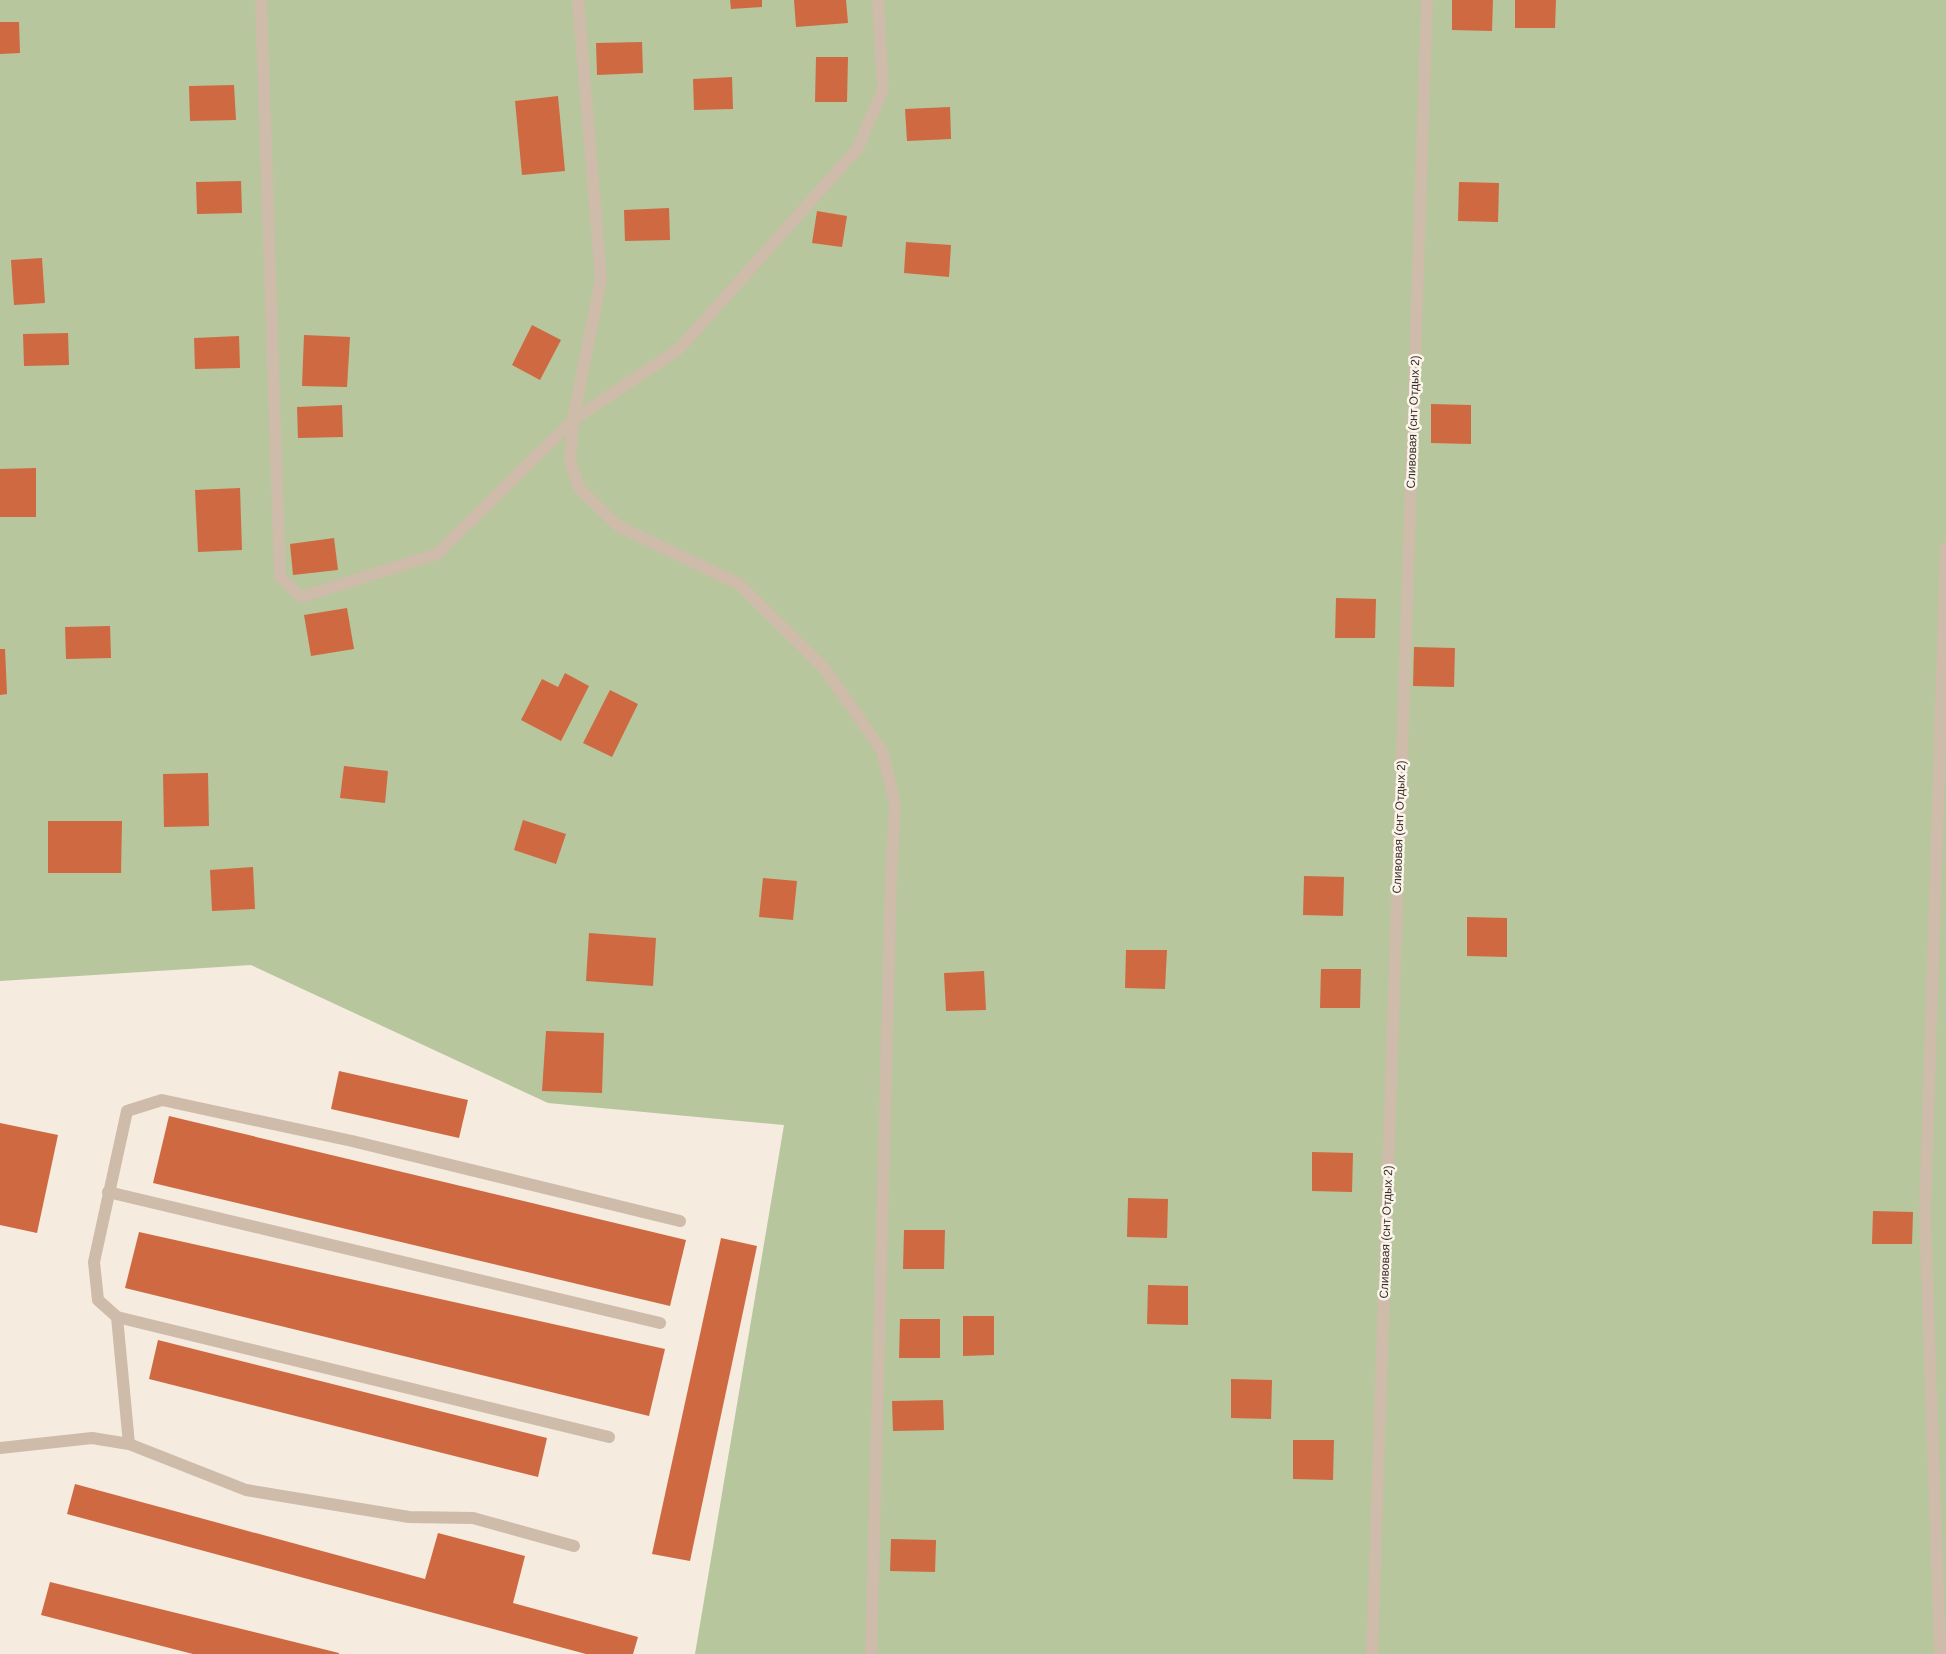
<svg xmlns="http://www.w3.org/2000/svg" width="1946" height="1654" viewBox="0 0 1946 1654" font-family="Arial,sans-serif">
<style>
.green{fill:#b7c69d}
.building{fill:#cf6942}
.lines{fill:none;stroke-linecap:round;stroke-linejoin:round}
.minor{stroke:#cebba9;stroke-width:12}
.labels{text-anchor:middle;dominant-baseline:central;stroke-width:5;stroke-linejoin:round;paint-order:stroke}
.street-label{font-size:12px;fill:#3b3029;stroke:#fcf5ec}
</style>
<rect width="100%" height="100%" fill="#f5ebdf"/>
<path class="green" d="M 0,0 L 1946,0 L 1946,1654 L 695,1654 L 784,1125 L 548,1103 L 251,965 L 0,981 Z"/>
<g class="building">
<path d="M 730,0 L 762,0 L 762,7 L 731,9 Z"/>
<path d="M 794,0 L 846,0 L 848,23 L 796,27 Z"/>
<path d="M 1452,0 L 1493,0 L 1492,31 L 1452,30 Z"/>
<path d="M 1515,0 L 1556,0 L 1555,28 L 1515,28 Z"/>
<path d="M 0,22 L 19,22 L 20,53 L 0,54 Z"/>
<path d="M 642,42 L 643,73 L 597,75 L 596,43 Z"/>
<path d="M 816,57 L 848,57 L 847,102 L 815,102 Z"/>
<path d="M 732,77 L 733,109 L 694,110 L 693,79 Z"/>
<path d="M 234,85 L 236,120 L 190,121 L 189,86 Z"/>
<path d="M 558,96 L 565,171 L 522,175 L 515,101 Z"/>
<path d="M 950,107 L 951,139 L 907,141 L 905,109 Z"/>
<path d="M 241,181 L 242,213 L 197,214 L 196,182 Z"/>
<path d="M 1459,182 L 1499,183 L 1498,222 L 1458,221 Z"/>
<path d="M 669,208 L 670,240 L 625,241 L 624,210 Z"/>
<path d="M 817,211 L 847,216 L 842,247 L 812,243 Z"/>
<path d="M 906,242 L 951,245 L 949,277 L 904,273 Z"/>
<path d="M 42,258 L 45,303 L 14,305 L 11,260 Z"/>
<path d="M 532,325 L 561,340 L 540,380 L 512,365 Z"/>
<path d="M 68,333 L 69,365 L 24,366 L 23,334 Z"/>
<path d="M 304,335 L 350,337 L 347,387 L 302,386 Z"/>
<path d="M 239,336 L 240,368 L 195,369 L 194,338 Z"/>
<path d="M 1431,404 L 1471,405 L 1471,444 L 1431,443 Z"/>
<path d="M 342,405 L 343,437 L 298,438 L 297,407 Z"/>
<path d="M 36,468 L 36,517 L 0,517 L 0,469 Z"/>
<path d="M 240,488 L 242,550 L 198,552 L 195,490 Z"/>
<path d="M 334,538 L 338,570 L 293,575 L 290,544 Z"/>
<path d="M 1336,598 L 1376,599 L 1375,638 L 1335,638 Z"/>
<path d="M 347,608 L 354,649 L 311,656 L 304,615 Z"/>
<path d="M 110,626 L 111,658 L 66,659 L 65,627 Z"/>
<path d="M 1414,647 L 1455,648 L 1454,687 L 1413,686 Z"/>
<path d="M 0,649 L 5,649 L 7,694 L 0,695 Z"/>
<path d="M 565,673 L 589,686 L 561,741 L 521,720 L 542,679 L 558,687 Z"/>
<path d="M 610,690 L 638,704 L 612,757 L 583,743 Z"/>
<path d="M 344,766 L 388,771 L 385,803 L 340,798 Z"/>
<path d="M 208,773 L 209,826 L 164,827 L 163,774 Z"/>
<path d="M 523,820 L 566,834 L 556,864 L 514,850 Z"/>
<path d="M 48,821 L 122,821 L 121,873 L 48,873 Z"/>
<path d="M 253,867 L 255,909 L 212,911 L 210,870 Z"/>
<path d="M 1304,876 L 1344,877 L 1343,916 L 1303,915 Z"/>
<path d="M 763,878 L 797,881 L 793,920 L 759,917 Z"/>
<path d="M 1467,917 L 1507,918 L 1507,957 L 1467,956 Z"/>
<path d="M 589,933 L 656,938 L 653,986 L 586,981 Z"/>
<path d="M 1126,950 L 1167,950 L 1165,989 L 1125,988 Z"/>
<path d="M 1321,969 L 1361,969 L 1360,1008 L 1320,1008 Z"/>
<path d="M 984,971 L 986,1010 L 946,1011 L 944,973 Z"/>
<path d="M 546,1031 L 604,1033 L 602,1093 L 542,1091 Z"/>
<path d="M 339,1071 L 468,1100 L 459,1138 L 331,1109 Z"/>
<path d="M 169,1116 L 686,1240 L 670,1306 L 153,1183 Z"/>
<path d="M 0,1123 L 58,1135 L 37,1233 L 0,1225 Z"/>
<path d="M 1312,1152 L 1353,1153 L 1352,1192 L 1312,1191 Z"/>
<path d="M 1128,1198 L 1168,1199 L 1167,1238 L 1127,1237 Z"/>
<path d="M 1873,1211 L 1913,1212 L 1912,1244 L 1872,1244 Z"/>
<path d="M 904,1230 L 945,1230 L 944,1269 L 903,1269 Z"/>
<path d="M 139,1232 L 665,1349 L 649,1416 L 125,1288 Z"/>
<path d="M 721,1238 L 757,1246 L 690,1561 L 652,1554 Z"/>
<path d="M 1148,1285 L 1188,1286 L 1188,1325 L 1147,1324 Z"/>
<path d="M 963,1316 L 994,1316 L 994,1355 L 963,1356 Z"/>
<path d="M 900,1319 L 940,1319 L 940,1358 L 899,1358 Z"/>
<path d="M 158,1340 L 547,1438 L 538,1477 L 149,1379 Z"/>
<path d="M 1231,1379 L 1272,1380 L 1271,1419 L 1231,1418 Z"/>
<path d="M 943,1400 L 944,1430 L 893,1431 L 892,1401 Z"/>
<path d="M 1293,1440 L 1334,1440 L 1333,1480 L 1293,1479 Z"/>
<path d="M 75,1484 L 425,1579 L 438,1533 L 525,1556 L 513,1603 L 638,1637 L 633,1654 L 586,1654 L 67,1514 Z"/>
<path d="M 891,1539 L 936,1540 L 935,1572 L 890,1571 Z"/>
<path d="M 50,1582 L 339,1653 L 339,1654 L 193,1654 L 41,1615 Z"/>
</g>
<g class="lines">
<g class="minor">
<path d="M 261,0 L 280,577 L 301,597 L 437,554 L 573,420 L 679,349 L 858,148 L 883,89 L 878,0"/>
<path d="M 578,0 L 601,279 L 573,420 L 570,461 L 579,488 L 618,526 L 739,584 L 825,669 L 882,751 L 895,803 L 891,877 L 871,1654"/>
<path d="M 108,1192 L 660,1323"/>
<path d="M 117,1317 L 609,1437"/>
<path d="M 129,1444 L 117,1317 L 98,1300 L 94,1262 L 127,1111 L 162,1100 L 352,1141 L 680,1221"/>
<path d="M 0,1448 L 92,1438 L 129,1444 L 246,1490 L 409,1517 L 473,1518 L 574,1546"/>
<path d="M 1372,1654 L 1427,0"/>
<path d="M 1940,1654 L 1925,1214 L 1946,548"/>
</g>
</g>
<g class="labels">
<g class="street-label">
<text transform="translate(1413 422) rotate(-88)">Сливовая (снт Отдых 2)</text>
<text transform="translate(1399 827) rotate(-88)">Сливовая (снт Отдых 2)</text>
<text transform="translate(1386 1232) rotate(-88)">Сливовая (снт Отдых 2)</text>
</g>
</g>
</svg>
